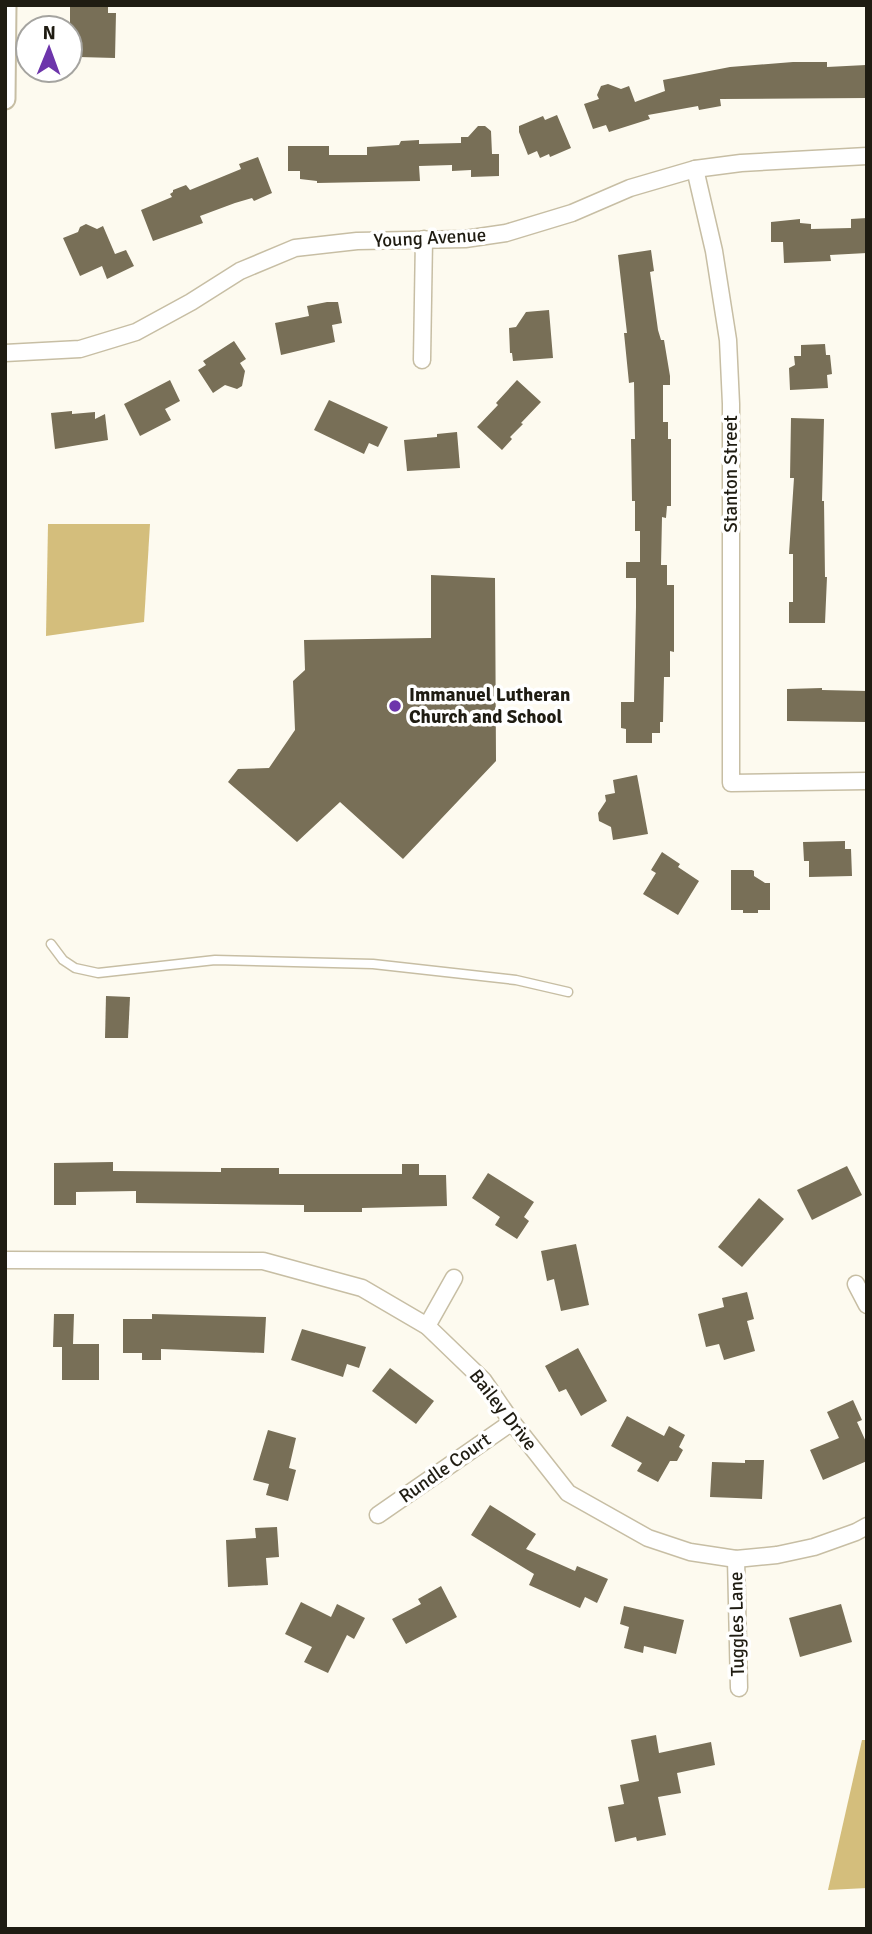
<svg xmlns="http://www.w3.org/2000/svg" width="872" height="1934" viewBox="0 0 872 1934" font-family="Signika,sans-serif">
<style>
.water{fill:#d4be7c}
.building{fill:#786f57}
.lines{fill:none;stroke-linecap:round;stroke-linejoin:round}
.service-casing{stroke:#c7bea4;stroke-width:11}
.minor-casing{stroke:#c7bea4;stroke-width:19}
.tertiary-casing{stroke:#c7bea4;stroke-width:23}
.service{stroke:#fff;stroke-width:8}
.minor{stroke:#fff;stroke-width:16}
.tertiary{stroke:#fff;stroke-width:19}
.poi-dot{fill:#6d35ab;stroke:#fff;stroke-width:2.5}
.labels{text-anchor:middle;dominant-baseline:central;stroke-width:7;stroke-linejoin:round;paint-order:stroke}
.street-label{font-size:19px;fill:#1f1c12;stroke:#fff}
.poi-label{font-size:19px;font-weight:bold;fill:#1f1c12;stroke:#fff;text-anchor:start}
</style>
<rect width="100%" height="100%" fill="#fdfaef"/>
<g class="water">
<path d="M 48,524 L 150,524 L 144,622 L 46,636 Z"/>
<path d="M 862,1740 L 867,1740 L 867,1888 L 828,1890 Z"/>
</g>
<g class="building">
<path d="M 70,7 L 108,7 L 108,13 L 116,13 L 115,58 L 79,57 L 80,37 L 70,37 Z"/>
<path d="M 793,62 L 827,62 L 827,67 L 866,65 L 867,98 L 720,99 L 721,106 L 699,110 L 698,106 L 648,115 L 650,119 L 609,132 L 606,125 L 593,129 L 584,104 L 599,99 L 597,95 L 601,86 L 608,84 L 621,89 L 629,86 L 635,102 L 665,91 L 663,80 L 730,67 Z"/>
<path d="M 557,115 L 571,148 L 550,157 L 549,154 L 540,158 L 537,151 L 528,155 L 519,132 L 519,126 L 543,116 L 545,120 Z"/>
<path d="M 478,126 L 485,126 L 491,131 L 492,154 L 499,154 L 499,176 L 471,177 L 471,170 L 452,171 L 452,165 L 419,166 L 420,181 L 317,183 L 317,181 L 300,179 L 300,171 L 288,171 L 288,146 L 329,146 L 329,155 L 367,155 L 367,147 L 399,145 L 401,141 L 419,140 L 419,144 L 461,143 L 461,137 L 468,137 Z"/>
<path d="M 258,157 L 272,193 L 254,201 L 252,198 L 235,203 L 200,216 L 203,223 L 153,241 L 141,210 L 172,197 L 170,194 L 173,192 L 173,190 L 186,185 L 190,190 L 241,169 L 239,164 Z"/>
<path d="M 867,218 L 867,253 L 830,255 L 831,261 L 784,263 L 783,242 L 771,242 L 771,222 L 800,219 L 800,223 L 811,224 L 811,229 L 851,228 L 851,219 Z"/>
<path d="M 86,224 L 97,229 L 103,226 L 115,254 L 126,250 L 134,266 L 107,279 L 102,266 L 80,276 L 63,238 L 78,232 L 80,227 Z"/>
<path d="M 651,250 L 654,271 L 650,272 L 658,330 L 661,340 L 664,340 L 670,376 L 670,385 L 663,385 L 663,422 L 668,422 L 668,439 L 671,439 L 671,506 L 667,506 L 666,518 L 662,517 L 661,565 L 667,565 L 667,585 L 674,585 L 674,652 L 670,651 L 670,677 L 664,677 L 663,722 L 660,722 L 660,733 L 652,733 L 652,743 L 626,743 L 626,729 L 621,728 L 621,702 L 634,702 L 636,607 L 636,578 L 626,578 L 626,562 L 640,562 L 640,531 L 635,531 L 635,501 L 632,501 L 631,439 L 635,439 L 634,382 L 629,383 L 624,333 L 627,333 L 618,255 Z"/>
<path d="M 327,302 L 338,302 L 342,323 L 332,325 L 335,342 L 281,355 L 275,323 L 309,316 L 307,306 Z"/>
<path d="M 549,310 L 553,358 L 513,361 L 512,353 L 510,353 L 509,328 L 516,327 L 526,312 Z"/>
<path d="M 234,341 L 246,359 L 240,363 L 245,371 L 242,386 L 237,389 L 225,385 L 213,393 L 198,370 L 206,365 L 203,361 Z"/>
<path d="M 825,344 L 826,355 L 830,355 L 832,374 L 827,375 L 828,388 L 790,390 L 789,368 L 795,365 L 794,356 L 801,356 L 801,345 Z"/>
<path d="M 170,380 L 180,401 L 165,409 L 171,420 L 140,436 L 124,404 Z"/>
<path d="M 517,380 L 541,402 L 521,423 L 523,424 L 510,437 L 512,439 L 502,450 L 477,427 L 498,405 L 496,403 Z"/>
<path d="M 329,400 L 388,427 L 378,447 L 369,443 L 364,454 L 314,430 Z"/>
<path d="M 72,411 L 72,414 L 95,412 L 95,419 L 105,414 L 108,440 L 55,449 L 51,413 Z"/>
<path d="M 791,418 L 824,419 L 822,501 L 824,501 L 825,577 L 827,577 L 825,623 L 789,623 L 789,602 L 793,602 L 793,554 L 789,554 L 794,478 L 790,478 Z"/>
<path d="M 457,432 L 460,468 L 407,471 L 404,440 L 437,437 L 437,434 Z"/>
<path d="M 431,575 L 495,578 L 496,761 L 403,859 L 340,802 L 297,842 L 228,782 L 238,769 L 269,768 L 295,730 L 293,681 L 305,670 L 304,640 L 431,638 Z"/>
<path d="M 822,688 L 822,690 L 867,691 L 867,722 L 787,721 L 787,689 Z"/>
<path d="M 637,775 L 648,834 L 613,840 L 611,827 L 599,821 L 598,813 L 606,801 L 605,795 L 615,793 L 613,780 Z"/>
<path d="M 845,841 L 845,849 L 851,849 L 852,876 L 809,877 L 809,861 L 804,861 L 803,842 Z"/>
<path d="M 662,852 L 680,864 L 678,867 L 699,881 L 678,915 L 643,894 L 656,873 L 651,870 Z"/>
<path d="M 731,870 L 752,870 L 754,871 L 754,876 L 765,883 L 770,883 L 770,910 L 758,910 L 758,913 L 743,913 L 743,910 L 731,910 Z"/>
<path d="M 106,996 L 130,997 L 128,1038 L 105,1038 Z"/>
<path d="M 113,1162 L 113,1171 L 221,1172 L 221,1168 L 279,1168 L 279,1174 L 402,1174 L 402,1164 L 419,1164 L 419,1175 L 446,1175 L 447,1206 L 362,1208 L 362,1212 L 304,1212 L 304,1205 L 136,1203 L 136,1191 L 76,1192 L 76,1205 L 54,1205 L 54,1163 Z"/>
<path d="M 847,1166 L 862,1195 L 812,1220 L 797,1190 Z"/>
<path d="M 488,1173 L 534,1202 L 524,1217 L 529,1221 L 517,1239 L 495,1225 L 500,1217 L 472,1198 Z"/>
<path d="M 759,1198 L 784,1219 L 742,1267 L 718,1247 Z"/>
<path d="M 576,1244 L 589,1305 L 561,1311 L 554,1279 L 547,1281 L 541,1251 Z"/>
<path d="M 747,1292 L 754,1319 L 747,1321 L 755,1351 L 724,1360 L 719,1344 L 706,1347 L 698,1314 L 724,1307 L 722,1298 Z"/>
<path d="M 54,1314 L 74,1314 L 73,1344 L 99,1344 L 99,1380 L 62,1380 L 62,1347 L 53,1347 Z"/>
<path d="M 152,1314 L 266,1317 L 264,1353 L 161,1349 L 161,1360 L 142,1360 L 142,1353 L 123,1353 L 123,1319 L 152,1319 Z"/>
<path d="M 302,1329 L 366,1347 L 359,1368 L 347,1364 L 343,1377 L 291,1360 Z"/>
<path d="M 578,1348 L 607,1401 L 581,1416 L 566,1389 L 559,1392 L 545,1366 Z"/>
<path d="M 390,1368 L 434,1401 L 416,1424 L 372,1391 Z"/>
<path d="M 853,1400 L 862,1420 L 857,1422 L 867,1444 L 867,1461 L 823,1480 L 810,1450 L 839,1438 L 827,1412 Z"/>
<path d="M 627,1416 L 664,1436 L 669,1426 L 685,1435 L 679,1447 L 683,1450 L 677,1461 L 670,1461 L 658,1482 L 637,1471 L 642,1463 L 611,1446 Z"/>
<path d="M 268,1430 L 296,1438 L 289,1468 L 296,1470 L 288,1501 L 266,1495 L 269,1484 L 253,1480 Z"/>
<path d="M 745,1460 L 764,1460 L 762,1499 L 710,1497 L 712,1462 L 745,1463 Z"/>
<path d="M 490,1505 L 536,1534 L 526,1549 L 575,1571 L 577,1566 L 608,1579 L 597,1603 L 585,1597 L 580,1608 L 529,1585 L 534,1574 L 471,1535 Z"/>
<path d="M 277,1527 L 279,1557 L 266,1558 L 268,1585 L 228,1587 L 226,1540 L 256,1538 L 255,1528 Z"/>
<path d="M 441,1586 L 457,1617 L 406,1644 L 392,1619 L 421,1604 L 418,1599 Z"/>
<path d="M 301,1602 L 331,1617 L 337,1604 L 365,1618 L 354,1639 L 347,1635 L 328,1673 L 304,1662 L 312,1647 L 285,1634 Z"/>
<path d="M 841,1604 L 852,1642 L 800,1657 L 789,1618 Z"/>
<path d="M 624,1606 L 684,1620 L 676,1654 L 644,1646 L 643,1653 L 624,1648 L 629,1627 L 620,1624 Z"/>
<path d="M 656,1735 L 659,1753 L 711,1742 L 715,1765 L 677,1773 L 681,1793 L 658,1797 L 666,1835 L 637,1841 L 636,1837 L 615,1842 L 608,1807 L 624,1804 L 620,1785 L 639,1781 L 631,1740 Z"/>
</g>
<g class="lines">
<defs>
<path id="service" d="M 51,944 L 63,960 L 75,968 L 98,973 L 215,960 L 373,964 L 516,980 L 568,992"/>
<g id="minor">
<path d="M 695,169 L 714,251 L 728,340 L 731,404 L 731,783 L 867,781"/>
<path d="M 5,353 L 80,349 L 136,332 L 191,302 L 240,271 L 295,248 L 357,241 L 465,239 L 506,233 L 572,213 L 630,188 L 695,169 L 741,163 L 867,156"/>
<path d="M 422,360 L 424,239"/>
<path d="M 5,1260 L 263,1261 L 362,1288 L 427,1326 L 483,1380 L 512,1422 L 568,1493 L 648,1538 L 690,1552 L 736,1559 L 777,1555 L 814,1547 L 856,1532 L 867,1526"/>
<path d="M 856,1284 L 867,1305"/>
<path d="M 427,1326 L 454,1278"/>
<path d="M 378,1515 L 512,1422"/>
<path d="M 736,1559 L 739,1688"/>
</g>
<path id="tertiary" d="M 5,99 L 6,5"/>
</defs>
<use href="#service" class="service-casing"/>
<use href="#minor" class="minor-casing"/>
<use href="#tertiary" class="tertiary-casing"/>
<use href="#service" class="service"/>
<use href="#minor" class="minor"/>
<use href="#tertiary" class="tertiary"/>
</g>
<circle class="poi-dot" cx="395" cy="706" r="7"/>
<g class="labels">
<g class="street-label">
<text transform="translate(430 238) rotate(-3)">Young Avenue</text>
<text transform="translate(731 474) rotate(-90)">Stanton Street</text>
<text transform="translate(503 1410) rotate(52)">Bailey Drive</text>
<text transform="translate(445 1468) rotate(-35)">Rundle Court</text>
<text transform="translate(737 1624) rotate(-91)">Tuggles Lane</text>
</g>
<g class="poi-label">
<text x="409" y="695">Immanuel Lutheran<tspan x="409" dy="22">Church and School</tspan></text>
</g>
</g>
<rect width="872" height="1934" fill="none" stroke="#1f1c12" stroke-width="14"/>
<g transform="translate(49 49) rotate(1)"><circle r="33" fill="#ffffff" stroke="#a5a4a0" stroke-width="2"/>
<path d="M0-5L12 26L0 18L-12 26Z" fill="#6d35ab"/>
<text y="-10" font-size="19" font-weight="bold" text-anchor="middle" fill="#1f1c12">N</text>
</g>
</svg>
